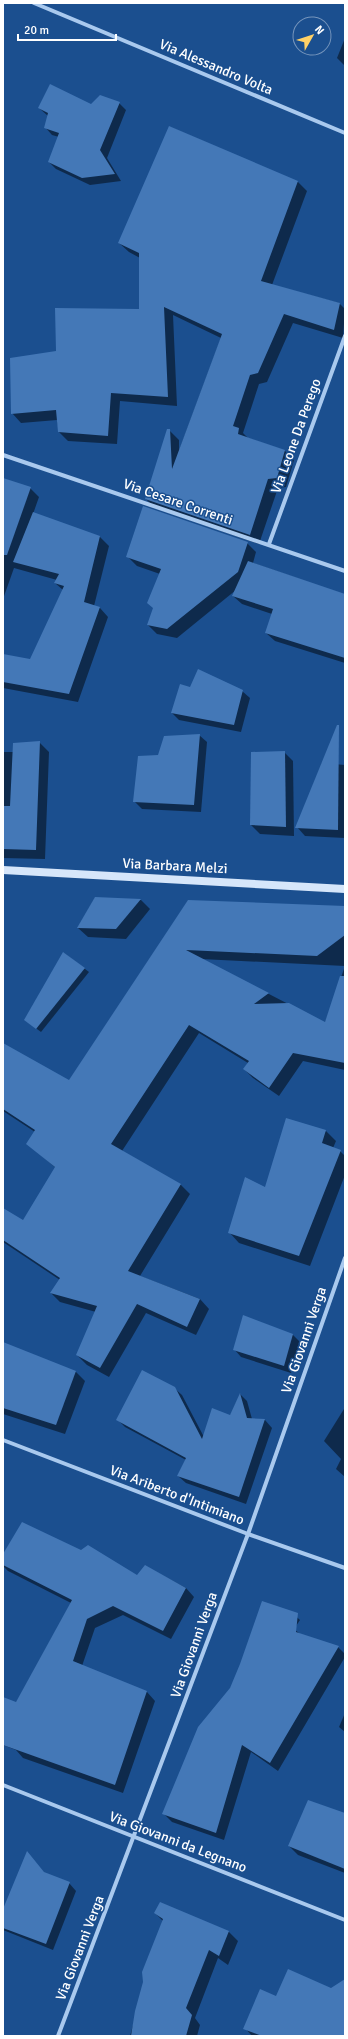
<svg xmlns="http://www.w3.org/2000/svg" width="348" height="2039" viewBox="0 0 348 2039" font-family="Signika,sans-serif">
<style>
.shadow{fill:#0007;fill-rule:evenodd}
.building{fill:#4478b7}
.lines{fill:none;stroke-linecap:round;stroke-linejoin:round}
.street{stroke:#a9c9ee;stroke-width:4}
.secondary{stroke:#d6e6fa;stroke-width:8}
.labels{text-anchor:middle;dominant-baseline:central;stroke-width:3;stroke-linejoin:round;paint-order:stroke}
.street-label{font-size:14px;fill:#fff;stroke:#1b4f8f}
</style>
<rect width="100%" height="100%" fill="#1b4f8f"/>
<g class="shadow">
<path d="M 345,38 L 345,66 L 337,58 Z"/>
<path d="M 119,103 L 126,110 L 107,158 L 121,181 L 90,185 L 56,169 L 49,162 L 59,137 L 52,135 L 45,127 L 48,116 L 39,108 Z"/>
<path d="M 170,127 L 298,182 L 307,191 L 272,285 L 339,303 L 345,309 L 343,338 L 293,323 L 267,382 L 259,384 L 243,433 L 248,438 L 285,451 L 294,460 L 286,487 L 278,488 L 259,544 L 155,508 L 146,499 L 169,430 L 179,440 L 179,451 L 221,338 L 173,315 L 177,406 L 120,401 L 117,444 L 68,441 L 59,432 L 57,420 L 21,423 L 12,413 L 57,352 L 140,310 L 140,258 L 129,252 L 119,243 Z"/>
<path d="M 3,479 L 30,488 L 39,497 L 33,514 L 100,537 L 109,546 L 94,606 L 100,608 L 108,617 L 78,702 L 3,688 L 3,655 L 31,660 L 63,590 L 55,583 L 57,580 L 14,568 L 3,599 Z"/>
<path d="M 247,543 L 256,552 L 253,563 L 345,595 L 345,663 L 275,641 L 266,633 L 272,614 L 242,604 L 233,596 L 236,590 L 177,638 L 157,634 L 148,625 L 154,608 L 160,574 L 137,566 L 128,557 Z"/>
<path d="M 190,688 L 242,691 L 250,698 L 241,732 L 179,720 L 172,713 Z"/>
<path d="M 199,735 L 207,742 L 201,812 L 142,809 L 134,801 L 159,756 Z"/>
<path d="M 39,742 L 49,752 L 45,859 L 3,858 L 3,752 L 13,752 Z"/>
<path d="M 284,752 L 293,761 L 294,836 L 260,834 L 251,825 Z"/>
<path d="M 322,763 L 345,765 L 345,838 L 305,836 L 297,827 Z"/>
<path d="M 95,898 L 141,900 L 150,909 L 126,939 L 88,937 L 78,928 Z"/>
<path d="M 188,901 L 345,907 L 345,1070 L 303,1061 L 279,1096 L 253,1078 L 244,1069 L 248,1063 L 199,1033 L 122,1151 L 181,1185 L 190,1194 L 140,1276 L 200,1299 L 209,1309 L 196,1335 L 146,1313 L 109,1377 L 87,1365 L 77,1355 L 96,1312 L 60,1302 L 51,1293 L 60,1280 L 3,1242 L 3,1209 L 23,1221 L 56,1168 L 28,1144 L 35,1132 L 3,1111 L 3,1044 L 69,1081 ZM 201,959 L 345,966 L 325,1023 Z"/>
<path d="M 64,953 L 89,972 L 41,1032 L 25,1020 Z"/>
<path d="M 326,1131 L 336,1141 L 333,1148 L 340,1151 L 345,1156 L 345,1175 L 310,1266 L 239,1243 L 229,1232 L 265,1188 Z"/>
<path d="M 293,1335 L 300,1342 L 291,1373 L 241,1357 L 234,1349 Z"/>
<path d="M 3,1344 L 76,1372 L 85,1381 L 65,1434 L 3,1414 Z"/>
<path d="M 174,1388 L 182,1395 L 204,1437 L 230,1416 L 240,1394 L 247,1401 L 252,1419 L 265,1420 L 272,1428 L 246,1504 L 186,1483 L 178,1476 L 186,1460 L 125,1427 L 117,1419 Z"/>
<path d="M 344,1409 L 345,1409 L 345,1477 L 336,1469 L 341,1459 L 324,1441 Z"/>
<path d="M 3,1556 L 138,1576 L 145,1566 L 186,1588 L 194,1597 L 171,1639 L 123,1615 L 95,1628 L 82,1666 L 147,1692 L 155,1701 L 123,1793 L 23,1758 L 16,1750 L 3,1745 L 3,1698 L 16,1703 L 71,1603 L 8,1571 L 3,1566 Z"/>
<path d="M 291,1612 L 300,1620 L 294,1629 L 300,1634 L 338,1647 L 345,1654 L 345,1657 L 278,1771 L 251,1752 L 224,1840 L 172,1822 L 164,1814 L 230,1689 L 241,1665 Z"/>
<path d="M 345,1713 L 345,1732 L 339,1727 Z"/>
<path d="M 345,1815 L 345,1873 L 298,1855 L 289,1846 Z"/>
<path d="M 27,1853 L 45,1874 L 69,1883 L 76,1891 L 53,1950 L 3,1930 L 3,1912 Z"/>
<path d="M 160,1903 L 229,1932 L 238,1941 L 228,1965 L 218,1958 L 195,2018 L 200,2025 L 197,2036 L 130,2036 L 163,1921 L 155,1913 Z"/>
<path d="M 345,1982 L 345,2036 L 252,2036 L 245,2028 Z"/>
</g>
<g class="building">
<path d="M 50,84 L 91,104 L 100,95 L 120,102 L 100,150 L 115,174 L 82,178 L 48,162 L 59,133 L 44,128 L 48,113 L 38,108 Z"/>
<path d="M 169,126 L 298,181 L 261,281 L 340,303 L 334,330 L 284,314 L 258,373 L 250,375 L 233,426 L 239,428 L 238,434 L 285,450 L 277,478 L 268,479 L 250,535 L 145,499 L 167,429 L 170,429 L 172,469 L 222,334 L 164,307 L 168,397 L 111,393 L 108,436 L 58,432 L 56,410 L 11,414 L 10,358 L 56,351 L 55,308 L 139,309 L 139,253 L 118,243 Z"/>
<path d="M 3,478 L 31,487 L 7,555 L 3,555 Z"/>
<path d="M 143,506 L 248,542 L 238,572 L 167,629 L 147,625 L 153,608 L 147,603 L 161,569 L 126,557 Z"/>
<path d="M 33,512 L 100,536 L 84,602 L 100,607 L 69,694 L 3,682 L 3,654 L 30,659 L 64,586 L 54,583 L 59,574 L 13,562 Z"/>
<path d="M 248,561 L 345,594 L 345,658 L 265,633 L 273,609 L 232,596 Z"/>
<path d="M 198,669 L 243,690 L 234,725 L 171,713 L 180,684 L 190,687 Z"/>
<path d="M 337,725 L 339,725 L 338,830 L 295,828 Z"/>
<path d="M 200,734 L 194,805 L 133,802 L 138,756 L 158,755 L 164,736 Z"/>
<path d="M 40,741 L 36,850 L 3,849 L 3,806 L 10,806 L 13,743 Z"/>
<path d="M 285,751 L 286,827 L 250,825 L 251,752 Z"/>
<path d="M 95,897 L 141,899 L 116,929 L 77,928 Z"/>
<path d="M 188,900 L 345,906 L 345,935 L 317,956 L 186,950 L 269,993 L 254,1004 L 289,1003 L 325,1022 L 340,976 L 345,976 L 345,1063 L 293,1053 L 269,1088 L 243,1069 L 249,1061 L 189,1025 L 111,1144 L 181,1184 L 128,1271 L 200,1299 L 187,1327 L 137,1304 L 100,1368 L 76,1355 L 97,1306 L 50,1293 L 60,1278 L 3,1240 L 3,1208 L 23,1220 L 55,1167 L 26,1144 L 35,1130 L 3,1109 L 3,1043 L 69,1080 Z"/>
<path d="M 63,952 L 85,968 L 36,1029 L 24,1020 Z"/>
<path d="M 286,1118 L 326,1130 L 322,1143 L 341,1150 L 299,1256 L 228,1233 L 245,1177 L 265,1187 Z"/>
<path d="M 243,1315 L 293,1334 L 284,1366 L 233,1350 Z"/>
<path d="M 3,1342 L 76,1371 L 56,1425 L 3,1408 Z"/>
<path d="M 142,1370 L 175,1387 L 202,1439 L 212,1408 L 230,1415 L 240,1393 L 247,1418 L 265,1419 L 239,1497 L 177,1476 L 186,1458 L 116,1420 Z"/>
<path d="M 22,1522 L 81,1550 L 88,1545 L 137,1575 L 145,1565 L 186,1588 L 163,1631 L 113,1606 L 87,1619 L 73,1661 L 147,1691 L 115,1785 L 3,1745 L 3,1697 L 16,1702 L 72,1600 L 3,1565 L 3,1554 Z"/>
<path d="M 262,1601 L 298,1613 L 296,1632 L 339,1646 L 270,1763 L 242,1745 L 216,1833 L 162,1814 L 198,1727 L 230,1688 L 240,1664 Z"/>
<path d="M 308,1800 L 345,1813 L 345,1869 L 288,1846 Z"/>
<path d="M 27,1851 L 44,1872 L 70,1882 L 46,1944 L 3,1928 L 3,1909 Z"/>
<path d="M 160,1902 L 229,1931 L 219,1956 L 209,1950 L 186,2008 L 192,2015 L 186,2036 L 131,2036 L 135,2011 L 143,1982 L 142,1972 L 163,1919 L 154,1913 Z"/>
<path d="M 288,1969 L 331,1988 L 345,1979 L 345,2036 L 262,2036 L 243,2029 L 260,1989 L 276,1996 Z"/>
</g>
<g class="lines">
<g class="street">
<path d="M 34,3 L 345,133"/>
<path d="M 3,455 L 345,571"/>
<path d="M 269,544 L 345,336"/>
<path d="M 3,1440 L 248,1534 L 345,1568"/>
<path d="M 3,1785 L 345,1920"/>
<path d="M 58,2036 L 248,1534 L 345,1258"/>
</g>
<path class="secondary" d="M 3,870 L 345,889"/>
</g>
<g class="labels">
<g class="street-label">
<text transform="translate(216 67) rotate(23)">Via Alessandro Volta</text>
<text transform="translate(296 436) rotate(-70)">Via Leone Da Perego</text>
<text transform="translate(178 502) rotate(19)">Via Cesare Correnti</text>
<text transform="translate(175 866) rotate(3)">Via Barbara Melzi</text>
<text transform="translate(304 1340) rotate(-71)">Via Giovanni Verga</text>
<text transform="translate(177 1495) rotate(21)">Via Ariberto d'Intimiano</text>
<text transform="translate(194 1645) rotate(-70)">Via Giovanni Verga</text>
<text transform="translate(178 1842) rotate(21)">Via Giovanni da Legnano</text>
<text transform="translate(80 1948) rotate(-69)">Via Giovanni Verga</text>
</g>
</g>
<rect width="348" height="2039" fill="none" stroke="#ffffff" stroke-width="8"/>
<g transform="translate(312 36) rotate(51)"><circle r="19" fill="#1b4f8f" stroke="#7695bc"/>
<path d="M0-3L7 15L0 10L-7 15Z" fill="#ffd166"/>
<text y="-6" font-size="11" font-weight="bold" text-anchor="middle" fill="#ffffff">N</text>
</g>
<path d="M18 34v6h98v-6" fill="none" stroke="#ffffff" stroke-width="2"/>
<text x="24" y="34" font-size="12" fill="#ffffff" stroke="#1b4f8f" stroke-width="3" paint-order="stroke">20 m</text>
</svg>
